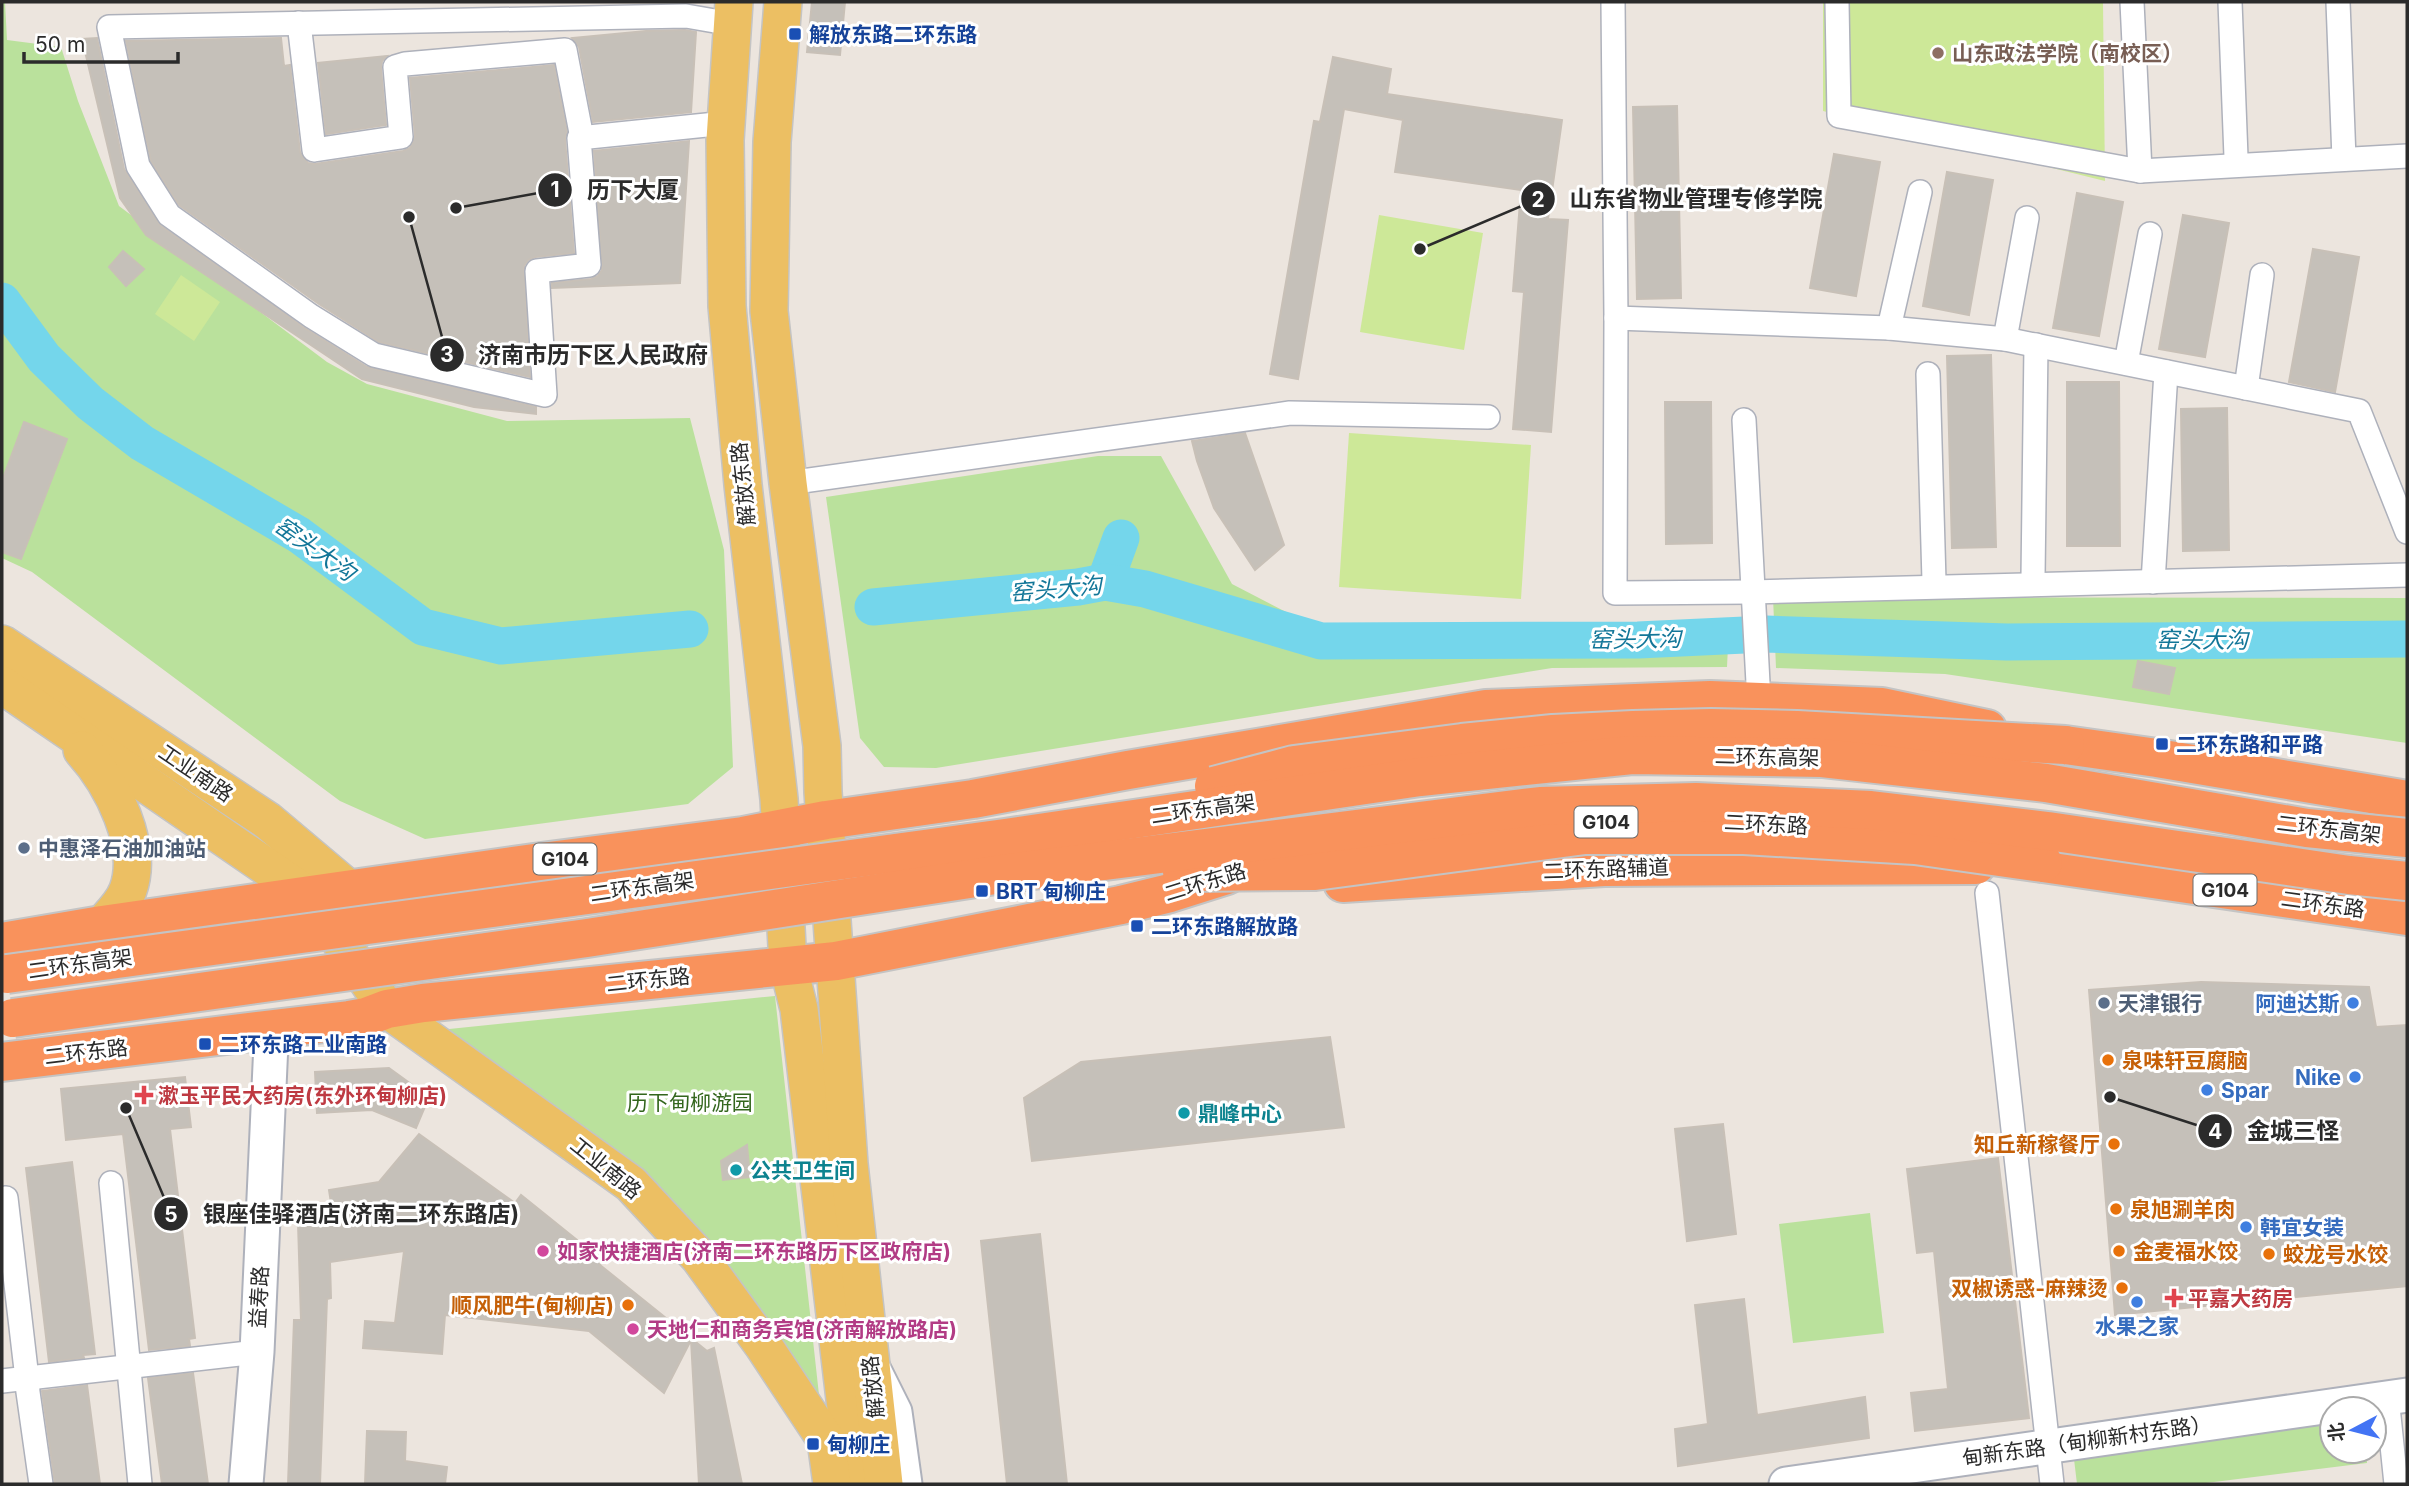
<svg xmlns="http://www.w3.org/2000/svg" width="2409" height="1486" viewBox="0 0 2409 1486" font-family="Inter,'Noto Sans SC',sans-serif">
<style>
.green{fill:#bae19c}
.pitch{fill:#cde898}
.lines{fill:none;stroke-linecap:round;stroke-linejoin:round}
.river{stroke:#74d6eb;stroke-width:37}
.building{fill:#c5c0b9;stroke:#c8c0b7;stroke-width:2}
.street-casing{stroke:#aeb1bb;stroke-width:26}
.secondary-casing{stroke:#aeb1bb;stroke-width:37}
.primary-casing{stroke:#c4c4c4;stroke-width:40}
.highway-casing{stroke:#c4c4c4;stroke-width:42}
.street{stroke:#fff;stroke-width:23}
.secondary{stroke:#fff;stroke-width:33}
.primary{stroke:#ecbf63;stroke-width:37}
.highway{stroke:#f9925c;stroke-width:38}
.highway-bridge-casing{stroke:#c4c4c4;stroke-width:42;stroke-linecap:butt}
.highway-bridge{stroke:#f9925c;stroke-width:38}
.transit-dot{fill:#1a4fb4;stroke:#fff;stroke-width:2.5}
.education-dot{fill:#8d6e63;stroke:#fff;stroke-width:2.5}
.service-dot{fill:#5c6f8a;stroke:#fff;stroke-width:2.5}
.shop-dot{fill:#3f7fe0;stroke:#fff;stroke-width:2.5}
.food-dot{fill:#e8710a;stroke:#fff;stroke-width:2.5}
.health-dot{fill:#e0444e;stroke:#fff;stroke-width:2.5}
.culture-dot{fill:#0f9aa8;stroke:#fff;stroke-width:2.5}
.hotel-dot{fill:#d1479c;stroke:#fff;stroke-width:2.5}
.labels{text-anchor:middle;dominant-baseline:central;stroke-width:6;stroke-linejoin:round;paint-order:stroke}
.shield{fill:#fff;stroke:#6b6b6b;stroke-width:2}
.shield-label{font-size:19px;font-weight:bold;fill:#2b2b2b}
.transit-label{font-size:21px;font-weight:bold;fill:#164399;stroke:#fff;text-anchor:start}
.education-label{font-size:21px;font-weight:bold;fill:#785e54;stroke:#fff;text-anchor:start}
.street-label{font-size:21px;fill:#2b2b2b;stroke:#fff}
.service-label{font-size:21px;font-weight:bold;fill:#4e5e75;stroke:#fff;text-anchor:start}
.shop-label{font-size:21px;font-weight:bold;fill:#366cbe;stroke:#fff;text-anchor:end}
.food-label{font-size:21px;font-weight:bold;fill:#c56008;stroke:#fff;text-anchor:start}
.health-label{font-size:21px;font-weight:bold;fill:#be3a42;stroke:#fff;text-anchor:start}
.park-label{font-size:21px;fill:#33661d;stroke:#fff}
.culture-label{font-size:21px;font-weight:bold;fill:#0d838f;stroke:#fff;text-anchor:start}
.hotel-label{font-size:21px;font-weight:bold;fill:#b23c85;stroke:#fff;text-anchor:start}
.water-label{font-size:23px;font-style:italic;fill:#127698;stroke:#fff}
.leader{fill:none;stroke:#2b2b2b;stroke-width:2.5}
.callout-dot{fill:#2b2b2b;stroke:#fff;stroke-width:2.5}
.mark-label{font-size:21px;text-anchor:middle;font-weight:bold;fill:#fff}
.callout-label{font-size:23px;text-anchor:middle;font-weight:bold;fill:#2b2b2b;stroke:#fff;stroke-width:6;stroke-linejoin:round;paint-order:stroke}
</style>
<rect width="100%" height="100%" fill="#ece5de"/>
<g class="green">
<path d="M 2,2 L 5,2 L 7,40 L 61,47 L 78,101 L 119,206 L 327,362 L 367,384 L 507,421 L 690,418 L 724,550 L 733,767 L 688,804 L 425,839 L 340,801 L 32,572 L 2,558 Z"/>
<path d="M 1098,456 L 1161,456 L 1232,584 L 1321,630 L 1321,652 L 1729,626 L 1727,667 L 1552,668 L 936,768 L 884,767 L 860,738 L 826,497 Z"/>
<path d="M 1773,597 L 2407,598 L 2407,743 L 1945,674 L 1776,668 Z"/>
<path d="M 775,996 L 822,1422 L 703,1254 L 420,1032 Z"/>
<path d="M 1870,1213 L 1884,1333 L 1793,1343 L 1779,1224 Z"/>
<path d="M 2332,1422 L 2332,1451 L 2366,1451 L 2367,1463 L 2198,1484 L 2077,1484 L 2074,1459 Z"/>
</g>
<g class="pitch">
<path d="M 1823,2 L 2103,2 L 2105,181 L 1823,111 Z"/>
<path d="M 1379,215 L 1483,233 L 1464,350 L 1360,332 Z"/>
<path d="M 181,275 L 220,302 L 194,341 L 155,314 Z"/>
<path d="M 1349,433 L 1531,445 L 1521,599 L 1339,587 Z"/>
</g>
<g class="lines">
<g class="river">
<path d="M 2,301 L 44,358 L 90,403 L 142,443 L 299,535 L 423,627 L 501,646 L 690,629"/>
<path d="M 1105,582 L 1121,538"/>
<path d="M 873,607 L 1078,587 L 1105,582 L 1145,589 L 1321,641 L 1638,640 L 1766,634 L 2007,642 L 2407,639"/>
</g>
</g>
<g class="building">
<path d="M 812,2 L 845,2 L 840,55 L 807,52 Z"/>
<path d="M 685,30 L 696,32 L 691,112 L 593,122 L 579,47 L 572,38 L 646,31 Z"/>
<path d="M 97,38 L 124,169 L 161,226 L 303,327 L 367,367 L 536,407 L 536,414 L 474,407 L 362,379 L 146,235 L 120,198 L 82,39 Z"/>
<path d="M 281,38 L 284,66 L 290,65 L 300,152 L 308,163 L 315,164 L 403,151 L 410,148 L 415,136 L 410,78 L 554,65 L 567,132 L 565,139 L 574,253 L 535,257 L 528,260 L 524,266 L 530,377 L 379,342 L 319,304 L 179,205 L 151,161 L 126,41 Z"/>
<path d="M 387,56 L 382,61 L 381,68 L 386,125 L 326,134 L 318,63 Z"/>
<path d="M 1333,57 L 1391,69 L 1387,94 L 1562,120 L 1548,219 L 1568,220 L 1551,432 L 1513,429 L 1524,292 L 1513,291 L 1521,190 L 1395,172 L 1403,120 L 1344,109 L 1298,379 L 1270,374 L 1314,121 L 1320,122 Z"/>
<path d="M 1677,106 L 1681,298 L 1637,299 L 1633,107 Z"/>
<path d="M 689,141 L 680,283 L 552,288 L 552,283 L 591,279 L 598,276 L 602,270 L 594,151 Z"/>
<path d="M 1834,154 L 1880,162 L 1856,296 L 1810,288 Z"/>
<path d="M 1947,172 L 1993,180 L 1969,315 L 1923,306 Z"/>
<path d="M 2077,193 L 2123,202 L 2099,336 L 2053,328 Z"/>
<path d="M 2183,215 L 2229,223 L 2205,357 L 2159,349 Z"/>
<path d="M 2313,249 L 2359,257 L 2335,392 L 2289,382 Z"/>
<path d="M 123,251 L 144,269 L 126,286 L 109,267 Z"/>
<path d="M 1991,355 L 1996,547 L 1952,548 L 1947,356 Z"/>
<path d="M 2067,382 L 2119,382 L 2120,546 L 2067,546 Z"/>
<path d="M 1665,402 L 1711,402 L 1712,543 L 1666,544 Z"/>
<path d="M 2227,408 L 2229,550 L 2183,551 L 2181,409 Z"/>
<path d="M 24,422 L 67,439 L 21,559 L 2,552 L 2,481 Z"/>
<path d="M 1245,433 L 1284,545 L 1255,570 L 1214,508 L 1197,461 L 1192,441 Z"/>
<path d="M 2138,661 L 2175,668 L 2169,694 L 2133,687 Z"/>
<path d="M 2201,982 L 2369,987 L 2376,1027 L 2407,1025 L 2407,1286 L 2115,1315 L 2089,990 Z"/>
<path d="M 1330,1037 L 1344,1127 L 1032,1161 L 1024,1098 L 1081,1062 Z"/>
<path d="M 389,1068 L 429,1097 L 416,1128 L 372,1110 L 317,1113 L 315,1072 Z"/>
<path d="M 185,1077 L 191,1127 L 170,1129 L 195,1338 L 189,1339 L 190,1346 L 149,1350 L 123,1134 L 66,1140 L 61,1089 Z"/>
<path d="M 1723,1124 L 1736,1234 L 1687,1241 L 1675,1129 Z"/>
<path d="M 419,1134 L 515,1203 L 521,1195 L 602,1260 L 600,1265 L 707,1351 L 714,1348 L 742,1484 L 699,1484 L 691,1340 L 664,1393 L 589,1331 L 445,1315 L 442,1354 L 363,1348 L 365,1321 L 395,1323 L 404,1251 L 330,1262 L 331,1298 L 327,1299 L 320,1484 L 288,1484 L 294,1320 L 301,1320 L 298,1223 L 334,1222 L 329,1190 L 379,1182 Z"/>
<path d="M 747,1145 L 750,1177 L 723,1180 L 721,1161 Z"/>
<path d="M 1998,1158 L 2029,1418 L 1915,1431 L 1911,1393 L 1948,1389 L 1934,1251 L 1917,1253 L 1907,1169 Z"/>
<path d="M 72,1162 L 95,1354 L 83,1355 L 84,1358 L 49,1362 L 26,1168 Z"/>
<path d="M 1040,1234 L 1067,1484 L 1007,1484 L 981,1241 Z"/>
<path d="M 1744,1299 L 1757,1415 L 1865,1397 L 1869,1438 L 1678,1466 L 1675,1429 L 1708,1424 L 1695,1305 Z"/>
<path d="M 193,1373 L 208,1484 L 162,1484 L 148,1378 Z"/>
<path d="M 87,1385 L 100,1484 L 55,1484 L 42,1391 Z"/>
<path d="M 367,1431 L 406,1432 L 405,1461 L 447,1467 L 445,1484 L 365,1484 Z"/>
</g>
<g class="lines">
<defs>
<g id="street">
<path d="M 1613,2 L 1616,318"/>
<path d="M 1837,2 L 1839,116 L 2140,171 L 2407,156"/>
<path d="M 2132,2 L 2140,171"/>
<path d="M 2230,2 L 2236,157"/>
<path d="M 2338,2 L 2344,159"/>
<path d="M 299,23 L 314,150 L 401,137 L 395,67 L 405,64 L 565,50 L 582,138"/>
<path d="M 726,123 L 579,138 L 589,265 L 537,271 L 545,395 L 374,355 L 311,316 L 169,215 L 138,166 L 109,27 L 686,16 L 732,24"/>
<path d="M 1889,328 L 1920,192"/>
<path d="M 2005,339 L 2027,218"/>
<path d="M 2126,363 L 2150,234"/>
<path d="M 1928,374 L 1934,581"/>
<path d="M 2246,388 L 2262,275"/>
<path d="M 1744,420 L 1759,702"/>
<path d="M 788,483 L 1290,413 L 1488,417"/>
<path d="M 2407,532 L 2359,411 L 2005,339 L 1889,328 L 1616,318 L 1615,593 L 1751,592 L 2407,575"/>
<path d="M 2033,577 L 2036,345"/>
<path d="M 2153,582 L 2166,372"/>
<path d="M 1987,893 L 2052,1484"/>
<path d="M 111,1183 L 140,1484"/>
<path d="M 6,1198 L 28,1387"/>
<path d="M 26,1378 L 41,1484"/>
<path d="M 2,1381 L 257,1352"/>
<path d="M 2387,1397 L 2396,1484"/>
</g>
<g id="secondary">
<path d="M 874,1370 L 895,1412 L 905,1484"/>
<path d="M 246,1484 L 257,1352 L 271,1043 L 281,1028"/>
<path d="M 1786,1484 L 2407,1395"/>
</g>
<g id="primary">
<path d="M 734,2 L 725,140 L 727,306 L 743,485 L 779,799 L 788,965 L 799,1009 L 855,1484"/>
<path d="M 783,2 L 772,142 L 769,311 L 788,483 L 822,746 L 823,792 L 849,1164 L 884,1484"/>
<path d="M 2,644 L 268,821 L 351,891 L 357,912"/>
<path d="M 2,685 L 309,896 L 387,1009 L 631,1184 L 699,1257 L 763,1345 L 826,1440 L 832,1484"/>
<path d="M 82,750 C 112,783 144,845 128,890 C 123,904 112,914 102,925"/>
</g>
<g id="highway">
<path d="M 2031,752 L 2065,745 L 2157,758 L 2407,800"/>
<path d="M 2016,846 L 2043,863 L 2407,916"/>
<path d="M 1343,883 L 1604,867 L 1976,865"/>
<path d="M 2,942 L 102,925 L 534,863 L 743,836 L 826,820 L 973,799 L 1128,770 L 1486,709 L 1710,700 L 1882,707 L 1987,729"/>
<path d="M 2,1062 L 349,1020 L 366,1017 L 387,1009 L 423,1003 L 836,961 L 1121,905 L 1170,893 L 1227,875"/>
</g>
</defs>
<use href="#street" class="street-casing"/>
<use href="#secondary" class="secondary-casing"/>
<use href="#primary" class="primary-casing"/>
<use href="#highway" class="highway-casing"/>
<use href="#street" class="street"/>
<use href="#secondary" class="secondary"/>
<use href="#primary" class="primary"/>
<use href="#highway" class="highway"/>
<defs>
<g id="highway-bridge">
<path d="M 1214,786 L 1294,765 L 1462,743 L 1553,734 L 1633,730 L 1711,728 L 1797,730 L 2065,745"/>
<path d="M 1182,872 L 1315,871 L 1585,835 L 1744,835 L 1915,845 L 2043,863"/>
<path d="M 7,974 L 1005,838 L 1420,777 L 1632,755 L 1822,758 L 2046,783 L 2307,828 L 2407,838"/>
<path d="M 13,1018 L 587,938 L 1008,873 L 1540,806 L 1696,802 L 1871,810 L 2048,831 L 2349,875 L 2407,881"/>
</g>
</defs>
<use href="#highway-bridge" class="highway-bridge-casing"/>
<use href="#highway-bridge" class="highway-bridge"/>
</g>
<g class="transit-dot">
<rect x="788" y="27" width="14" height="14" rx="3.5"/>
<rect x="2155" y="737" width="14" height="14" rx="3.5"/>
<rect x="975" y="884" width="14" height="14" rx="3.5"/>
<rect x="1130" y="919" width="14" height="14" rx="3.5"/>
<rect x="198" y="1037" width="14" height="14" rx="3.5"/>
<rect x="806" y="1437" width="14" height="14" rx="3.5"/>
</g>
<circle class="education-dot" cx="1938" cy="53" r="7"/>
<g class="service-dot">
<circle cx="24" cy="848" r="7"/>
<circle cx="2104" cy="1003" r="7"/>
</g>
<g class="shop-dot">
<circle cx="2353" cy="1003" r="7"/>
<circle cx="2355" cy="1077" r="7"/>
<circle cx="2207" cy="1090" r="7"/>
<circle cx="2246" cy="1227" r="7"/>
<circle cx="2137" cy="1302" r="7"/>
</g>
<g class="food-dot">
<circle cx="2108" cy="1060" r="7"/>
<circle cx="2114" cy="1144" r="7"/>
<circle cx="2116" cy="1209" r="7"/>
<circle cx="2119" cy="1251" r="7"/>
<circle cx="2269" cy="1254" r="7"/>
<circle cx="2122" cy="1288" r="7"/>
<circle cx="628" cy="1305" r="7"/>
</g>
<g class="health-dot">
<path d="M140.5 1084.5h7v7h7v7h-7v7h-7v-7h-7v-7h7z"/>
<path d="M2170.5 1287.5h7v7h7v7h-7v7h-7v-7h-7v-7h7z"/>
</g>
<g class="culture-dot">
<circle cx="1184" cy="1113" r="7"/>
<circle cx="736" cy="1170" r="7"/>
</g>
<g class="hotel-dot">
<circle cx="543" cy="1251" r="7"/>
<circle cx="633" cy="1329" r="7"/>
</g>
<g class="labels">
<g class="shield">
<rect x="1574.5" y="806.5" width="63" height="31" rx="5"/>
<rect x="533.5" y="843.5" width="63" height="31" rx="5"/>
<rect x="2193.5" y="874.5" width="63" height="31" rx="5"/>
</g>
<g class="shield-label">
<text x="1606" y="822">G104</text>
<text x="565" y="859">G104</text>
<text x="2225" y="890">G104</text>
</g>
<g class="transit-label">
<text x="809" y="34">解放东路二环东路</text>
<text x="2176" y="744">二环东路和平路</text>
<text x="996" y="891">BRT 甸柳庄</text>
<text x="1151" y="926">二环东路解放路</text>
<text x="219" y="1044">二环东路工业南路</text>
<text x="827" y="1444">甸柳庄</text>
</g>
<g class="education-label">
<text x="1952" y="53">山东政法学院（南校区）</text>
</g>
<g class="street-label">
<text transform="translate(743 484) rotate(-96)">解放东路</text>
<text transform="translate(1767 757) rotate(1)">二环东高架</text>
<text transform="translate(196 773) rotate(34)">工业南路</text>
<text transform="translate(1203 809) rotate(-8)">二环东高架</text>
<text transform="translate(1766 824) rotate(3)">二环东路</text>
<text transform="translate(2329 829) rotate(7)">二环东高架</text>
<text transform="translate(1606 869) rotate(-2)">二环东路辅道</text>
<text transform="translate(1205 882) rotate(-17)">二环东路</text>
<text transform="translate(642 887) rotate(-8)">二环东高架</text>
<text transform="translate(2323 904) rotate(8)">二环东路</text>
<text transform="translate(80 964) rotate(-8)">二环东高架</text>
<text transform="translate(648 980) rotate(-6)">二环东路</text>
<text transform="translate(86 1052) rotate(-7)">二环东路</text>
<text transform="translate(606 1168) rotate(39)">工业南路</text>
<text transform="translate(259 1297) rotate(-87)">益寿路</text>
<text transform="translate(873 1387) rotate(-96)">解放路</text>
<text transform="translate(2087 1441) rotate(-8)">甸新东路（甸柳新村东路）</text>
</g>
<g class="service-label">
<text x="38" y="848">中惠泽石油加油站</text>
<text x="2118" y="1003">天津银行</text>
</g>
<g class="shop-label">
<text x="2339" y="1003">阿迪达斯</text>
<text x="2341" y="1077">Nike</text>
<text x="2221" y="1090" text-anchor="start">Spar</text>
<text x="2260" y="1227" text-anchor="start">韩宜女装</text>
<text x="2137" y="1326" text-anchor="middle">水果之家</text>
</g>
<g class="food-label">
<text x="2122" y="1060">泉味轩豆腐脑</text>
<text x="2100" y="1144" text-anchor="end">知丘新稼餐厅</text>
<text x="2130" y="1209">泉旭涮羊肉</text>
<text x="2133" y="1251">金麦福水饺</text>
<text x="2283" y="1254">蛟龙号水饺</text>
<text x="2108" y="1288" text-anchor="end">双椒诱惑-麻辣烫</text>
<text x="614" y="1305" text-anchor="end">顺风肥牛(甸柳店)</text>
</g>
<g class="health-label">
<text x="158" y="1095">漱玉平民大药房(东外环甸柳店)</text>
<text x="2188" y="1298">平嘉大药房</text>
</g>
<g class="park-label">
<text x="690" y="1102">历下甸柳游园</text>
</g>
<g class="culture-label">
<text x="1198" y="1113">鼎峰中心</text>
<text x="750" y="1170">公共卫生间</text>
</g>
<g class="hotel-label">
<text x="557" y="1251">如家快捷酒店(济南二环东路历下区政府店)</text>
<text x="647" y="1329">天地仁和商务宾馆(济南解放路店)</text>
</g>
<g class="water-label">
<text transform="translate(315 549) rotate(35)">窑头大沟</text>
<text transform="translate(1056 589) rotate(-5)">窑头大沟</text>
<text transform="translate(1635 639) rotate(-1)">窑头大沟</text>
<text x="2202" y="640">窑头大沟</text>
</g>
</g>
<path class="leader" d="M456 208L555 190M1420 249L1538 199M409 217L447 355M2110 1097L2215 1131M126 1108L171 1214"/>
<g class="callout-dot">
<circle cx="456" cy="208" r="7"/>
<circle cx="1420" cy="249" r="7"/>
<circle cx="409" cy="217" r="7"/>
<circle cx="2110" cy="1097" r="7"/>
<circle cx="126" cy="1108" r="7"/>
<circle cx="555" cy="190" r="18"/>
<circle cx="1538" cy="199" r="18"/>
<circle cx="447" cy="355" r="18"/>
<circle cx="2215" cy="1131" r="18"/>
<circle cx="171" cy="1214" r="18"/>
</g>
<g class="mark-label">
<text x="555" y="197">1</text>
<text x="1538" y="207">2</text>
<text x="447" y="362">3</text>
<text x="2215" y="1139">4</text>
<text x="171" y="1222">5</text>
</g>
<g class="callout-label">
<text x="633" y="198">历下大厦</text>
<text x="1696" y="207">山东省物业管理专修学院</text>
<text x="593" y="363">济南市历下区人民政府</text>
<text x="2293" y="1139">金城三怪</text>
<text x="361" y="1222">银座佳驿酒店(济南二环东路店)</text>
</g>
<rect width="2409" height="1486" fill="none" stroke="#2b2b2b" stroke-width="7"/>
<g transform="translate(2353 1430) rotate(263)"><circle r="33" fill="#ffffff" stroke="#aaaaaa" stroke-width="2"/>
<path d="M0-5L12 26L0 18L-12 26Z" fill="#4374f4"/>
<text y="-10" font-size="19" font-weight="bold" text-anchor="middle" fill="#2b2b2b">北</text>
</g>
<path d="M24 52v10h154v-10" fill="none" stroke="#2b2b2b" stroke-width="3.5"/>
<text x="35" y="52" font-size="21" fill="#2b2b2b" stroke="#ffffff" stroke-width="5" paint-order="stroke">50 m</text>
</svg>
